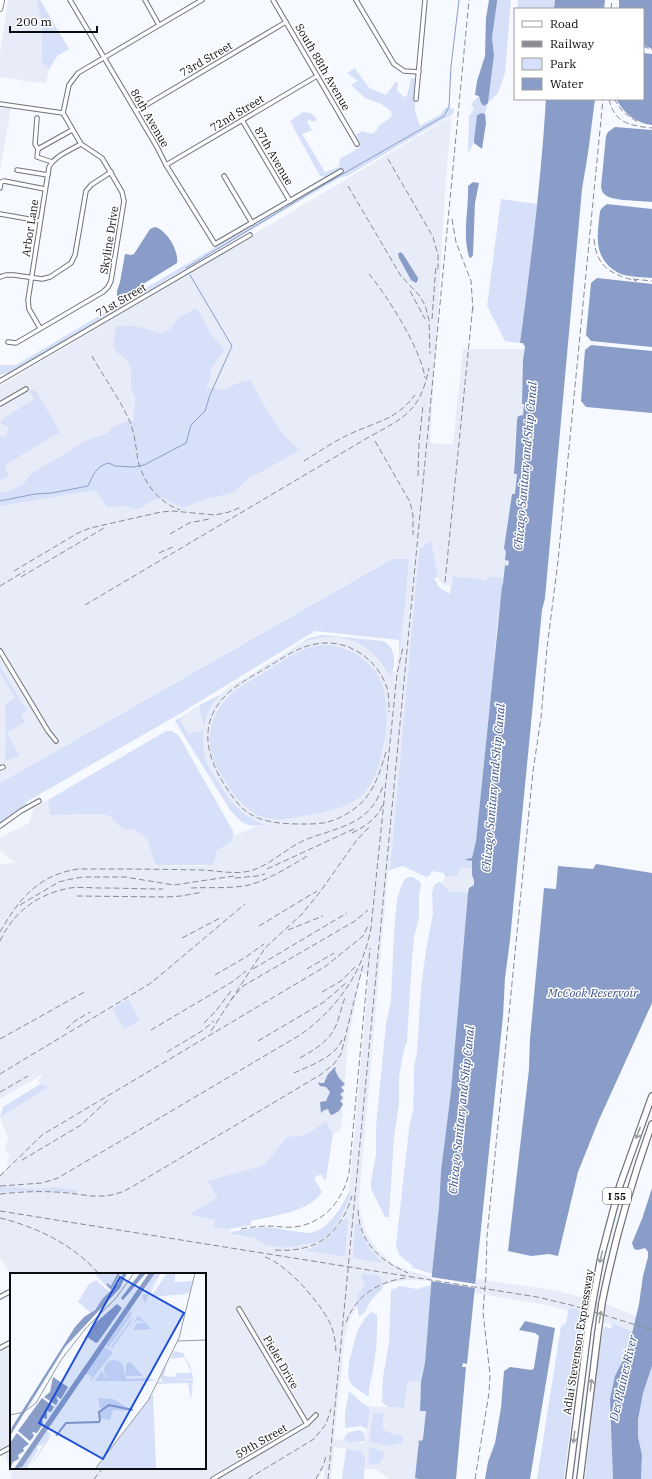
<svg xmlns="http://www.w3.org/2000/svg" width="652" height="1479" viewBox="0 0 652 1479" font-family="'IBM Plex Serif',serif">
<style>
.built{fill:#e8ecf8;fill-rule:evenodd}
.green{fill:#d6e1f9}
.water{fill:#899dc8}
.pier{fill:#f6f9ff}
.lines{fill:none;stroke-linecap:round;stroke-linejoin:round}
.stream{stroke:#899dc8;stroke-width:1}
.minor-casing{stroke:#6f7279;stroke-width:5.5}
.major-casing{stroke:#6f7279;stroke-width:6}
.highway-casing{stroke:#6f7279;stroke-width:8}
.minor{stroke:#fff;stroke-width:3.5}
.major{stroke:#fff;stroke-width:4.5}
.highway{stroke:#fff;stroke-width:5.5}
.rail{stroke:#898b90;stroke-width:1;stroke-dasharray:6 3;stroke-linecap:butt}
.highway-bridge-casing{stroke:#6f7279;stroke-width:8;stroke-linecap:butt}
.highway-bridge{stroke:#fff;stroke-width:5.5}
.oneway{stroke:#9d9e9f}
.labels{text-anchor:middle;dominant-baseline:central;stroke-width:3;stroke-linejoin:round;paint-order:stroke}
.shield{fill:#fff;stroke:#545557;stroke-width:1}
.shield-label{font-size:10px;font-weight:bold;fill:#0b0c0f}
.street-label{font-size:11px;fill:#0b0c0f;stroke:#fff}
.water-label{font-size:12px;font-style:italic;fill:#395089;stroke:#fff}
.inset-river{fill:none;stroke:#899dc8;stroke-width:2}
.inset-road{fill:none;stroke:#989a9f;stroke-width:1}
.view{fill:#1d4ed8;fill-opacity:0.15;stroke:#1d4ed8;stroke-width:2}
.inset-edge{fill:none;stroke:#0b0c0f;stroke-width:2}
</style>
<rect width="100%" height="100%" fill="#f6f9ff"/>
<g class="built">
<path d="M 8,0 L 40,0 L 69,49 L 57,56 L 49,69 L 46,83 L 38,82 L 38,83 L 0,77 L 0,52 Z"/>
<path d="M 0,106 L 11,108 L 0,170 Z"/>
<path d="M 452,116 L 446,177 L 430,443 L 453,444 L 463,349 L 524,349 L 522,403 L 524,404 L 523,415 L 518,416 L 517,420 L 513,465 L 517,474 L 515,494 L 512,494 L 504,548 L 506,552 L 505,560 L 509,561 L 508,566 L 505,566 L 504,578 L 489,576 L 486,580 L 453,576 L 451,586 L 445,585 L 440,582 L 438,577 L 431,540 L 419,550 L 390,870 L 388,872 L 359,1199 L 360,1212 L 367,1235 L 377,1249 L 393,1264 L 404,1269 L 431,1277 L 431,1281 L 410,1280 L 394,1282 L 380,1287 L 358,1306 L 351,1316 L 345,1337 L 334,1439 L 364,1443 L 369,1417 L 369,1407 L 367,1406 L 404,1408 L 408,1381 L 421,1382 L 420,1410 L 426,1411 L 423,1439 L 422,1440 L 419,1441 L 415,1478 L 419,1479 L 390,1479 L 375,1469 L 363,1469 L 365,1457 L 361,1451 L 334,1447 L 331,1479 L 323,1479 L 325,1468 L 317,1479 L 12,1479 L 4,1449 L 0,1451 L 0,1350 L 11,1343 L 11,1468 L 205,1468 L 205,1274 L 11,1274 L 11,1275 L 0,1257 L 0,1192 L 57,1191 L 76,1194 L 77,1190 L 54,1187 L 32,1189 L 5,1186 L 0,1187 L 0,1174 L 9,1166 L 6,1162 L 10,1157 L 5,1148 L 8,1138 L 0,1117 L 48,1088 L 40,1084 L 38,1080 L 42,1077 L 41,1075 L 0,1099 L 0,864 L 16,863 L 0,851 L 0,838 L 30,822 L 33,809 L 48,800 L 50,815 L 103,814 L 111,817 L 119,826 L 134,829 L 147,839 L 153,856 L 159,865 L 204,866 L 216,851 L 231,842 L 233,836 L 254,827 L 263,826 L 243,814 L 233,804 L 207,763 L 203,750 L 203,734 L 208,711 L 214,702 L 225,690 L 298,645 L 315,639 L 333,637 L 351,640 L 365,648 L 373,654 L 390,677 L 393,671 L 396,671 L 405,607 L 409,559 L 391,559 L 0,783 L 0,386 ZM 296,653 L 365,659 L 376,673 L 382,685 L 386,702 L 385,743 L 381,760 L 359,797 L 348,804 L 336,809 L 268,818 L 254,814 L 243,806 L 235,797 L 213,759 L 210,735 L 216,713 L 221,704 L 228,697 L 251,681 ZM 361,973 L 369,974 L 349,1191 L 350,1197 L 337,1225 L 331,1233 L 313,1243 L 285,1248 L 264,1243 L 255,1238 L 237,1236 L 230,1232 L 230,1229 L 214,1227 L 215,1220 L 191,1213 L 341,1130 L 348,1042 ZM 345,1218 L 345,1257 L 306,1251 L 318,1245 L 329,1237 L 335,1232 ZM 359,1224 L 364,1240 L 376,1255 L 383,1262 L 353,1258 Z"/>
<path d="M 200,705 L 200,712 L 204,722 L 203,729 L 196,733 L 189,735 L 179,718 Z"/>
<path d="M 463,868 L 473,869 L 472,875 L 474,880 L 474,885 L 469,888 L 468,893 L 457,892 L 450,894 L 442,883 L 445,877 L 458,875 L 459,870 Z"/>
<path d="M 476,1279 L 554,1290 L 606,1304 L 636,1316 L 632,1331 L 548,1305 L 474,1293 Z"/>
</g>
<g class="green">
<path d="M 40,0 L 69,49 L 57,56 L 49,69 L 42,63 L 42,26 L 37,1 Z"/>
<path d="M 497,0 L 511,0 L 505,73 L 498,93 L 488,103 L 485,114 L 482,113 L 477,115 C 476,125 476,146 468,152 L 469,116 L 474,109 L 471,104 L 479,96 L 488,103 L 494,55 L 492,38 Z"/>
<path d="M 518,0 L 555,0 L 554,9 L 517,9 Z"/>
<path d="M 355,68 L 369,88 L 386,95 L 396,81 L 398,84 L 397,90 L 404,97 L 407,96 L 411,78 L 414,78 L 416,81 L 415,111 L 420,126 L 441,114 L 446,107 L 454,109 L 453,114 L 347,176 L 339,178 L 11,372 L 0,375 L 0,365 L 16,365 L 327,181 L 328,178 L 320,176 L 290,121 L 303,112 L 311,113 L 317,119 L 314,122 L 309,120 L 307,122 L 312,130 L 302,134 L 325,172 L 339,167 L 340,159 L 360,147 L 356,135 L 362,131 L 371,134 L 375,132 L 379,126 L 392,116 L 391,111 L 381,104 L 365,98 L 351,85 L 358,81 L 347,73 Z"/>
<path d="M 501,199 L 537,204 L 533,253 L 520,343 L 505,341 L 487,306 Z"/>
<path d="M 194,309 L 198,310 L 211,334 L 224,349 L 223,353 L 211,368 L 210,380 L 206,387 L 223,390 L 238,383 L 250,380 C 262,400 280,438 300,449 L 274,465 L 249,478 L 235,491 L 229,494 L 208,498 L 183,508 L 162,498 L 151,501 L 142,508 L 138,509 L 126,506 L 107,507 L 96,491 L 92,491 C 61,495 31,501 0,506 L 0,493 L 8,492 L 23,484 L 31,474 L 89,439 L 106,434 L 112,428 L 119,424 L 134,420 C 132,412 136,407 135,399 C 135,395 131,391 131,387 C 131,377 133,372 128,362 C 125,357 117,354 113,347 L 116,327 C 132,323 146,329 162,333 L 169,330 L 180,317 Z"/>
<path d="M 29,390 L 34,390 L 38,394 L 60,432 L 7,464 L 5,466 L 9,476 L 0,480 L 0,436 L 5,437 L 9,427 L 0,423 L 4,418 L 34,399 Z"/>
<path d="M 431,540 L 438,577 L 434,578 L 439,587 L 450,594 L 453,576 L 485,580 L 489,576 L 504,578 L 497,625 L 493,674 L 476,841 L 472,859 L 467,859 L 467,860 L 471,861 L 473,869 L 463,868 L 459,870 L 458,875 L 445,877 L 444,873 L 431,871 L 431,875 L 426,877 L 403,866 L 390,870 L 419,550 Z"/>
<path d="M 392,559 L 409,559 L 405,607 L 399,655 L 399,640 L 315,631 L 176,716 L 26,802 L 27,806 L 0,823 L 0,783 Z"/>
<path d="M 322,635 L 383,641 C 396,647 397,666 390,677 C 385,669 380,661 373,654 C 353,634 322,633 298,645 L 309,638 Z"/>
<path d="M 330,645 C 349,649 364,656 376,672 C 396,700 386,773 361,796 C 345,810 324,812 304,816 C 287,819 268,823 252,812 C 238,803 231,791 223,778 C 220,772 215,766 213,759 C 205,739 212,713 227,698 C 238,687 254,679 267,671 C 281,662 296,651 312,647 C 318,645 324,645 330,645 Z"/>
<path d="M 0,666 L 27,711 L 21,714 L 25,722 L 7,733 L 20,756 L 5,761 L 6,734 L 5,704 L 15,698 L 0,672 Z"/>
<path d="M 221,694 C 217,699 211,705 209,711 C 202,726 201,747 207,763 C 210,769 214,775 218,781 C 231,803 241,815 264,825 C 245,828 242,823 230,810 L 175,721 L 179,718 L 189,735 L 195,731 L 196,733 L 203,729 C 204,719 199,714 200,705 Z"/>
<path d="M 166,731 L 172,731 L 179,736 L 233,831 L 233,836 L 231,842 L 216,851 L 215,861 L 212,865 L 159,865 L 155,863 L 147,839 L 134,829 L 126,830 L 119,826 L 111,817 L 103,814 L 50,815 L 48,800 Z"/>
<path d="M 409,877 L 413,877 L 420,882 L 421,886 L 419,894 L 419,918 L 414,937 L 412,960 L 407,1041 L 403,1053 L 399,1077 L 399,1104 L 394,1137 L 389,1217 L 385,1217 L 371,1189 L 371,1182 L 376,1154 L 376,1126 L 386,1024 L 391,1000 L 394,934 L 397,899 L 402,884 L 405,879 Z"/>
<path d="M 439,882 L 442,883 L 450,893 L 457,892 L 468,893 L 451,1091 L 441,1171 L 439,1207 L 432,1273 C 424,1273 419,1268 412,1268 L 413,1266 L 399,1255 L 396,1245 L 406,1155 L 410,1122 L 414,1108 L 413,1102 L 414,1091 L 414,1068 L 417,1052 L 421,988 L 426,950 L 433,913 L 432,893 L 434,885 Z"/>
<path d="M 128,999 L 140,1020 L 124,1029 L 113,1010 L 113,1008 Z"/>
<path d="M 40,1084 L 45,1085 L 48,1088 L 0,1117 L 3,1107 Z"/>
<path d="M 326,1121 L 333,1134 L 326,1179 L 324,1180 L 321,1174 L 314,1178 L 322,1192 C 310,1212 272,1216 251,1221 L 251,1225 L 230,1229 L 213,1227 L 215,1220 L 194,1216 L 191,1213 L 217,1198 L 208,1181 L 264,1165 L 287,1137 L 306,1135 Z"/>
<path d="M 5,1186 L 32,1189 L 54,1187 L 77,1190 L 77,1194 L 57,1191 L 0,1192 L 0,1187 Z"/>
<path d="M 349,1191 L 350,1197 L 337,1225 L 331,1233 L 323,1239 L 313,1243 L 285,1248 L 265,1245 L 255,1238 L 231,1234 L 230,1232 C 242,1230 255,1227 267,1227 C 281,1228 294,1232 307,1233 C 327,1233 342,1207 349,1191 Z"/>
<path d="M 345,1218 L 348,1219 L 345,1257 L 305,1251 C 324,1242 333,1235 345,1218 Z"/>
<path d="M 355,1223 L 359,1224 C 363,1240 372,1253 384,1263 L 353,1258 Z"/>
<path d="M 362,1273 L 380,1276 L 383,1288 L 371,1300 L 365,1312 L 359,1317 L 357,1305 L 358,1295 L 365,1285 L 361,1277 Z"/>
<path d="M 431,1285 L 425,1363 L 421,1382 L 408,1381 L 404,1408 L 388,1407 L 382,1402 L 383,1377 L 389,1343 L 391,1290 L 400,1286 L 417,1289 Z"/>
<path d="M 569,1308 L 585,1311 L 564,1479 L 537,1479 L 561,1326 L 566,1323 Z"/>
<path d="M 371,1312 L 377,1314 C 378,1340 375,1364 369,1389 L 369,1395 L 367,1396 L 352,1385 L 349,1380 L 348,1372 L 349,1362 L 357,1332 L 365,1318 Z"/>
<path d="M 612,1324 L 632,1331 L 628,1350 L 621,1362 L 611,1419 L 613,1479 L 585,1479 L 600,1345 L 604,1326 L 611,1329 Z"/>
<path d="M 652,1366 L 652,1479 L 641,1479 L 642,1455 L 638,1437 L 638,1420 L 643,1393 Z"/>
<path d="M 349,1391 L 362,1403 L 369,1407 L 369,1417 L 367,1429 L 361,1426 L 346,1428 L 345,1427 L 345,1413 Z"/>
<path d="M 383,1413 C 384,1417 382,1422 383,1426 C 384,1435 397,1433 403,1436 L 403,1443 L 386,1446 L 369,1442 L 373,1414 Z"/>
<path d="M 358,1430 L 364,1432 L 365,1441 L 349,1443 L 344,1440 C 345,1432 351,1432 358,1430 Z"/>
<path d="M 369,1448 L 375,1448 L 384,1452 C 383,1461 380,1466 370,1464 L 368,1461 Z"/>
<path d="M 346,1449 L 361,1451 L 365,1457 L 364,1479 L 342,1479 Z"/>
</g>
<g class="water">
<path d="M 489,0 L 497,0 L 497,2 L 492,38 L 494,55 L 488,103 L 484,106 L 481,103 L 479,96 L 475,95 L 477,81 L 485,56 L 486,18 Z"/>
<path d="M 555,0 L 605,0 L 604,9 L 599,8 L 599,9 L 554,9 Z"/>
<path d="M 619,0 L 652,0 L 652,49 L 643,45 L 643,9 L 619,9 Z"/>
<path d="M 643,53 L 652,54 L 652,125 C 635,123 624,113 616,99 L 643,99 Z"/>
<path d="M 546,99 L 595,99 L 588,153 L 582,189 L 545,598 L 542,610 L 510,940 L 505,978 L 503,1016 L 467,1364 L 463,1363 L 462,1367 L 466,1367 L 456,1479 L 419,1479 L 415,1478 L 419,1440 L 421,1441 L 423,1439 L 426,1411 L 420,1411 L 421,1382 L 425,1363 L 432,1273 L 439,1207 L 441,1171 L 451,1091 L 468,893 L 469,888 L 474,885 L 474,880 L 472,875 L 472,861 L 466,860 L 466,859 L 472,858 L 476,841 L 502,586 L 503,584 L 505,565 L 508,566 L 509,561 L 505,560 L 506,552 L 504,548 L 512,494 L 515,494 L 517,474 L 514,474 L 517,420 L 518,416 L 523,415 L 524,404 L 522,404 L 523,360 L 525,347 L 523,343 L 520,343 C 531,262 541,181 546,99 Z"/>
<path d="M 482,113 L 485,114 L 486,123 L 482,149 L 474,143 L 474,140 L 477,115 Z"/>
<path d="M 615,127 L 652,130 L 652,202 C 641,201 618,201 609,197 C 604,195 602,192 601,187 L 606,136 L 608,132 Z"/>
<path d="M 473,182 L 479,183 L 475,203 L 473,255 L 471,258 L 469,257 C 462,232 469,211 468,186 Z"/>
<path d="M 607,204 L 652,209 L 652,278 C 643,277 633,277 624,275 C 618,273 615,271 610,267 C 593,252 598,231 600,211 L 602,208 Z"/>
<path d="M 155,227 C 167,230 179,251 177,263 L 119,299 L 117,298 L 117,291 L 120,282 L 125,254 L 131,255 L 134,254 L 150,229 Z"/>
<path d="M 400,252 L 403,254 L 418,278 L 418,280 L 416,283 L 411,280 L 399,258 L 398,254 Z"/>
<path d="M 597,278 L 652,284 L 652,347 L 591,341 L 586,335 L 591,283 Z"/>
<path d="M 591,345 L 652,351 L 652,413 L 586,407 L 581,401 L 585,350 Z"/>
<path d="M 596,864 L 652,873 L 652,1003 L 598,1122 L 578,1172 L 558,1256 L 549,1254 L 531,1256 L 508,1251 L 529,1069 L 530,1039 L 544,888 L 556,889 L 558,866 L 593,869 Z"/>
<path d="M 335,1067 L 336,1068 L 335,1070 L 339,1078 L 345,1084 L 341,1087 L 344,1091 L 340,1094 L 343,1098 L 340,1101 L 343,1104 L 339,1111 L 332,1115 L 330,1114 L 328,1109 L 324,1110 L 321,1113 L 320,1102 L 326,1101 L 330,1092 L 326,1087 L 320,1086 L 318,1083 L 319,1082 L 320,1083 L 324,1083 L 328,1074 Z"/>
<path d="M 652,1188 L 652,1366 L 643,1393 L 638,1420 L 638,1437 L 642,1455 L 641,1479 L 613,1479 L 610,1399 L 615,1376 L 628,1350 L 639,1304 L 643,1276 L 648,1257 L 648,1252 L 645,1248 L 638,1250 L 634,1249 L 632,1243 L 642,1219 Z"/>
<path d="M 525,1321 L 555,1328 L 530,1479 L 485,1479 L 488,1462 L 495,1443 L 501,1408 L 504,1371 L 510,1367 L 532,1370 L 534,1368 L 539,1336 L 535,1333 L 519,1330 Z"/>
</g>
<path class="pier" d="M 431,1277 L 476,1284 L 475,1288 L 431,1281 Z"/>
<g class="lines">
<g class="stream">
<path d="M 186,268 L 313,191 L 444,116 L 449,107 L 451,66 L 459,0"/>
<path d="M 0,501 L 35,494 L 52,493 L 88,486 C 93,475 96,466 109,463 L 115,466 L 133,467 L 144,465 L 186,443 L 191,425 L 205,411 L 210,395 L 232,346 L 190,275"/>
</g>
<defs>
<g id="minor">
<path d="M 70,0 L 157,147 L 166,165 L 215,244 L 341,171"/>
<path d="M 145,0 L 159,25"/>
<path d="M 273,0 L 357,144"/>
<path d="M 356,0 L 394,64 L 404,71 L 419,72"/>
<path d="M 416,99 L 425,0"/>
<path d="M 0,104 L 63,113"/>
<path d="M 136,111 L 286,22"/>
<path d="M 63,113 L 69,85 L 78,73 L 202,0"/>
<path d="M 37,118 L 35,144 L 38,149 L 37,157 L 52,162"/>
<path d="M 242,120 L 290,201"/>
<path d="M 38,149 L 72,130"/>
<path d="M 166,165 L 317,76"/>
<path d="M 17,170 L 48,175"/>
<path d="M 224,176 L 252,223"/>
<path d="M 0,188 L 1,182 L 4,181 L 45,189"/>
<path d="M 0,214 L 40,221"/>
<path d="M 0,277 L 6,275 L 14,275 L 42,279 L 50,277 L 71,263 L 75,255 L 86,191 L 91,185 L 111,172"/>
<path d="M 40,328 L 29,309 L 28,300 L 49,167 C 55,156 70,150 81,144"/>
<path d="M 8,342 L 16,343 L 103,292 L 108,287 L 111,281 L 124,201 L 122,192 L 105,163 L 102,158 L 81,144 L 63,113"/>
<path d="M 0,381 L 250,235"/>
<path d="M 0,404 L 26,389"/>
<path d="M 0,651 L 48,731 L 56,741"/>
<path d="M 0,768 L 3,767"/>
<path d="M 0,826 L 21,811 L 39,801"/>
<path d="M 0,1297 L 11,1291"/>
<path d="M 239,1309 L 307,1424"/>
<path d="M 0,1348 L 11,1342"/>
<path d="M 0,1453 L 11,1447"/>
<path d="M 213,1479 L 307,1424 L 316,1415"/>
</g>
<path id="major" d="M 0,9 L 2,0"/>
<g id="highway">
<path d="M 593,1300 L 601,1257 L 620,1185 L 652,1096"/>
<path d="M 602,1303 C 614,1242 631,1183 652,1124"/>
<path d="M 569,1479 L 588,1329"/>
<path d="M 580,1479 L 598,1332"/>
</g>
</defs>
<use href="#minor" class="minor-casing"/>
<use href="#major" class="major-casing"/>
<use href="#highway" class="highway-casing"/>
<use href="#minor" class="minor"/>
<use href="#major" class="major"/>
<use href="#highway" class="highway"/>
<g class="rail">
<path d="M 611,9 L 612,0"/>
<path d="M 643,46 L 652,50"/>
<path d="M 609,99 C 614,123 631,126 652,128"/>
<path d="M 614,99 L 623,112 L 639,123"/>
<path d="M 388,159 L 433,237 L 438,255 L 438,270"/>
<path d="M 348,186 L 401,276 L 419,295 L 425,305 L 429,320 L 430,354"/>
<path d="M 452,219 L 456,242 L 471,281 L 473,310"/>
<path d="M 594,239 C 596,267 612,275 637,281"/>
<path d="M 369,274 C 388,297 421,349 425,378"/>
<path d="M 633,279 L 652,281"/>
<path d="M 410,291 L 425,319"/>
<path d="M 432,319 L 436,265"/>
<path d="M 92,356 C 103,376 121,401 130,422 C 135,435 136,448 138,461 C 144,483 158,502 180,510"/>
<path d="M 375,441 L 410,502 L 413,515 L 413,535"/>
<path d="M 304,461 C 319,452 334,441 350,434 C 377,421 395,421 415,395"/>
<path d="M 418,476 L 419,443 L 423,405"/>
<path d="M 170,534 L 189,523 L 209,519"/>
<path d="M 159,553 L 173,547"/>
<path d="M 14,571 L 78,533 L 90,528 L 161,512 L 173,511 L 215,515 L 229,512 L 241,507"/>
<path d="M 21,577 L 104,528"/>
<path d="M 445,582 L 473,304"/>
<path d="M 0,586 L 25,571"/>
<path d="M 85,605 L 369,437 C 405,417 420,412 429,368"/>
<path d="M 386,752 C 380,771 375,791 359,805 C 351,812 341,818 331,821 C 322,824 313,824 304,824 C 279,824 252,823 236,801 C 210,768 192,727 228,693 C 239,683 253,676 266,668 C 280,660 294,649 311,645 C 344,636 377,657 387,688 C 389,695 389,704 389,712"/>
<path d="M 352,833 C 366,826 377,819 383,804"/>
<path d="M 267,869 L 356,828"/>
<path d="M 235,878 L 257,876 L 265,874"/>
<path d="M 191,888 C 209,887 231,889 249,885 C 271,879 290,866 309,855"/>
<path d="M 77,896 L 166,897 L 181,896 L 203,892"/>
<path d="M 20,905 L 47,889 L 59,882 L 71,879 L 83,877 L 125,877 L 174,885 L 234,876"/>
<path d="M 259,926 L 317,891"/>
<path d="M 288,930 L 323,916"/>
<path d="M 0,932 C 19,899 38,875 78,869 C 118,869 158,869 199,870 C 216,870 233,875 250,871 C 271,865 286,848 305,840 C 340,826 369,826 383,786"/>
<path d="M 182,938 L 222,917"/>
<path d="M 0,941 C 13,913 35,896 65,889 C 76,886 89,888 101,888 C 122,888 142,889 163,889"/>
<path d="M 253,969 L 347,913"/>
<path d="M 307,969 L 334,953"/>
<path d="M 215,975 L 246,957 L 264,944"/>
<path d="M 322,992 L 341,981 L 355,967"/>
<path d="M 231,1000 L 265,948 L 302,914 L 320,892 L 356,841 L 369,827"/>
<path d="M 204,1023 L 215,1012 L 231,991"/>
<path d="M 66,1029 L 75,1021 L 90,1012"/>
<path d="M 151,1030 L 232,982 L 246,971"/>
<path d="M 211,1031 L 231,1000 L 243,986 L 355,921 L 368,910"/>
<path d="M 0,1039 L 86,991"/>
<path d="M 258,1041 L 324,1002 L 346,983"/>
<path d="M 167,1052 L 202,1031 L 214,1021"/>
<path d="M 300,1058 C 317,1048 332,1040 338,1020 C 341,1012 342,1003 346,996"/>
<path d="M 294,1073 C 311,1065 334,1058 342,1040"/>
<path d="M 0,1074 L 151,983 L 245,904"/>
<path d="M 0,1092 L 28,1076"/>
<path d="M 22,1160 L 81,1125 L 108,1100"/>
<path d="M 0,1176 L 42,1135 L 326,966 L 363,936 L 369,924"/>
<path d="M 0,1186 L 42,1183 L 58,1178 L 300,1035 C 337,1009 363,972 371,928 L 397,674 L 403,647"/>
<path d="M 0,1194 C 18,1192 37,1191 55,1192 C 84,1193 103,1203 130,1188 L 320,1075 L 334,1064 L 341,1054 L 363,965"/>
<path d="M 358,1210 C 359,1242 380,1261 408,1273"/>
<path d="M 0,1211 L 537,1297 L 575,1306 L 652,1330"/>
<path d="M 0,1218 C 37,1227 74,1245 99,1274"/>
<path d="M 241,1229 C 251,1227 260,1226 269,1226 C 277,1226 285,1228 294,1227 C 323,1224 343,1201 349,1173 L 370,948"/>
<path d="M 275,1250 C 316,1253 340,1235 352,1196"/>
<path d="M 265,1257 C 286,1264 318,1300 329,1321 C 334,1331 336,1342 336,1354"/>
<path d="M 346,1322 C 356,1296 377,1282 405,1278"/>
<path d="M 94,1479 L 103,1468"/>
<path d="M 248,1479 L 314,1439 L 326,1424 L 331,1409"/>
<path d="M 316,1479 L 324,1464 L 326,1455"/>
<path d="M 328,1479 L 469,0"/>
<path d="M 475,1479 L 489,1393 L 490,1375 L 483,1312 L 486,1275 L 487,1236 L 533,771 L 541,718 L 547,648 L 558,561 L 603,99"/>
</g>
<defs>
<g id="highway-bridge">
<path d="M 588,1329 L 593,1300"/>
<path d="M 598,1332 L 602,1303"/>
</g>
</defs>
<use href="#highway-bridge" class="highway-bridge-casing"/>
<use href="#highway-bridge" class="highway-bridge"/>
</g>
<defs><path id="oneway-shaft" d="M-6 0H5M1.5-3L5.5 0L1.5 3" fill="none" stroke-width="1.6" stroke-linecap="round" stroke-linejoin="round"/></defs>
<g class="oneway">
<use href="#oneway-shaft" transform="translate(638 1133) rotate(111)"/>
<use href="#oneway-shaft" transform="translate(601 1257) rotate(103)"/>
<use href="#oneway-shaft" transform="translate(600 1317) rotate(-81)"/>
<use href="#oneway-shaft" transform="translate(591 1385) rotate(-83)"/>
<use href="#oneway-shaft" transform="translate(574 1437) rotate(97)"/>
</g>
<g class="labels">
<rect class="shield" x="603" y="1188" width="28" height="16" rx="3"/>
<g class="shield-label">
<text x="617" y="1196">I 55</text>
</g>
<g class="street-label">
<text transform="translate(206 59) rotate(-30)">73rd Street</text>
<text transform="translate(323 67) rotate(60)">South 88th Avenue</text>
<text transform="translate(237 113) rotate(-31)">72nd Street</text>
<text transform="translate(150 118) rotate(60)">86th Avenue</text>
<text transform="translate(274 156) rotate(60)">87th Avenue</text>
<text transform="translate(30 228) rotate(-81)">Arbor Lane</text>
<text transform="translate(109 240) rotate(-81)">Skyline Drive</text>
<text transform="translate(121 300) rotate(-30)">71st Street</text>
<text transform="translate(578 1342) rotate(-81)">Adlai Stevenson Expressway</text>
<text transform="translate(281 1362) rotate(60)">Pielet Drive</text>
<text transform="translate(261 1441) rotate(-30)">59th Street</text>
</g>
<g class="water-label">
<text transform="translate(525 466) rotate(-85)">Chicago Sanitary and Ship Canal</text>
<text transform="translate(493 788) rotate(-85)">Chicago Sanitary and Ship Canal</text>
<text x="593" y="992">McCook Reservoir</text>
<text transform="translate(461 1110) rotate(-84)">Chicago Sanitary and Ship Canal</text>
<text transform="translate(623 1378) rotate(-77)">Des Plaines River</text>
</g>
</g>
<g transform="translate(10 1273)">
<rect width="196" height="196" fill="#f6f9ff"/>
<path d="M 113,0 L 101,18 L 85,1 L 86,0 ZM 151,0 L 137,21 L 148,7 L 138,24 L 135,23 L 138,25 L 135,30 L 132,22 L 137,21 L 136,13 L 145,0 ZM 157,0 L 165,0 L 165,9 L 182,8 L 180,18 L 177,21 L 141,24 ZM 86,7 L 100,19 L 81,40 L 68,29 L 79,11 ZM 121,37 L 122,41 L 98,75 L 96,72 ZM 128,43 L 135,49 L 141,56 L 123,57 L 127,50 L 136,51 L 129,47 L 124,49 ZM 122,45 L 121,49 L 101,77 L 102,72 ZM 94,74 L 103,79 L 80,109 L 82,103 L 75,101 ZM 164,78 L 173,80 L 180,92 L 183,106 L 163,107 L 183,107 L 181,127 L 178,110 L 147,111 L 149,108 L 153,110 L 150,104 L 157,91 L 154,103 L 166,104 L 166,100 L 181,100 L 175,84 L 160,86 ZM94 97a10 10 0 1 1 20 0a10 10 0 1 1-20 0ZM 120,89 L 133,103 L 116,103 L 116,106 L 140,105 L 147,108 L 84,108 L 92,98 L 96,105 L 109,106 L 115,99 L 113,90 L 116,103 L 116,91 ZM 143,121 L 146,196 L 86,196 ZM 88,125 L 103,126 L 123,138 L 103,137 L 100,147 L 91,145 L 90,139 L 94,136 L 90,135 ZM 37,158 L 40,160 L 37,166 L 41,161 L 41,163 L 19,196 L 36,167 L 32,172 L 27,173 L 28,177 L 16,196 L 10,196 Z" fill="#d6e1f9"/>
<path d="M 113,0 L 117,0 L 110,15 L 55,74 L 0,163 L 2,154 L 65,54 L 74,44 L 85,37 L 93,25 L 108,11 ZM 130,0 L 136,0 L 113,27 L 111,25 ZM 139,0 L 145,0 L 12,194 L 4,196 ZM 107,31 L 112,35 L 88,69 L 86,70 L 77,64 L 82,53 ZM 43,104 L 58,114 L 51,126 L 46,123 L 48,128 L 46,132 L 34,124 L 40,119 ZM 32,125 L 44,134 L 41,139 L 37,138 L 37,146 L 32,145 L 33,151 L 27,160 L 22,159 L 24,163 L 20,168 L 8,158 ZM 7,160 L 19,171 L 13,175 L 14,178 L 8,182 L 9,186 L 3,189 L 0,196 L 0,170 Z" fill="#899dc8"/>
<path class="inset-river" d="M 97,11 L 101,15 L 109,0M 90,148 L 89,139 L 99,132 L 123,137M 46,163 L 56,150 L 90,149"/>
<path class="inset-road" d="M 168,68 L 196,67M 139,126 L 169,65 L 185,0M 0,142 L 14,139 L 26,130 L 51,87 L 76,55 L 106,25 L 124,0M 85,196 L 140,125"/>
<path class="view" d="M 110,4 L 174,40 L 93,186 L 29,150 Z"/>
<rect width="196" height="196" class="inset-edge"/>
</g>
<rect x="514" y="8" width="130" height="92" fill="#ffffff" stroke="#9d9e9f"/>
<rect x="522" y="21" width="20" height="6" fill="#ffffff" stroke="#9d9e9f"/>
<text x="550" y="28" font-size="12" fill="#0b0c0f">Road</text>
<rect x="522" y="41" width="20" height="6" fill="#898b90" stroke="#9d9e9f"/>
<text x="550" y="48" font-size="12" fill="#0b0c0f">Railway</text>
<rect x="522" y="58" width="20" height="12" fill="#d6e1f9" stroke="#9d9e9f"/>
<text x="550" y="68" font-size="12" fill="#0b0c0f">Park</text>
<rect x="522" y="78" width="20" height="12" fill="#899dc8" stroke="#9d9e9f"/>
<text x="550" y="88" font-size="12" fill="#0b0c0f">Water</text>
<path d="M10 26v6h87v-6" fill="none" stroke="#0b0c0f" stroke-width="2"/>
<text x="16" y="26" font-size="12" fill="#0b0c0f" stroke="#ffffff" stroke-width="3" paint-order="stroke">200 m</text>
</svg>
